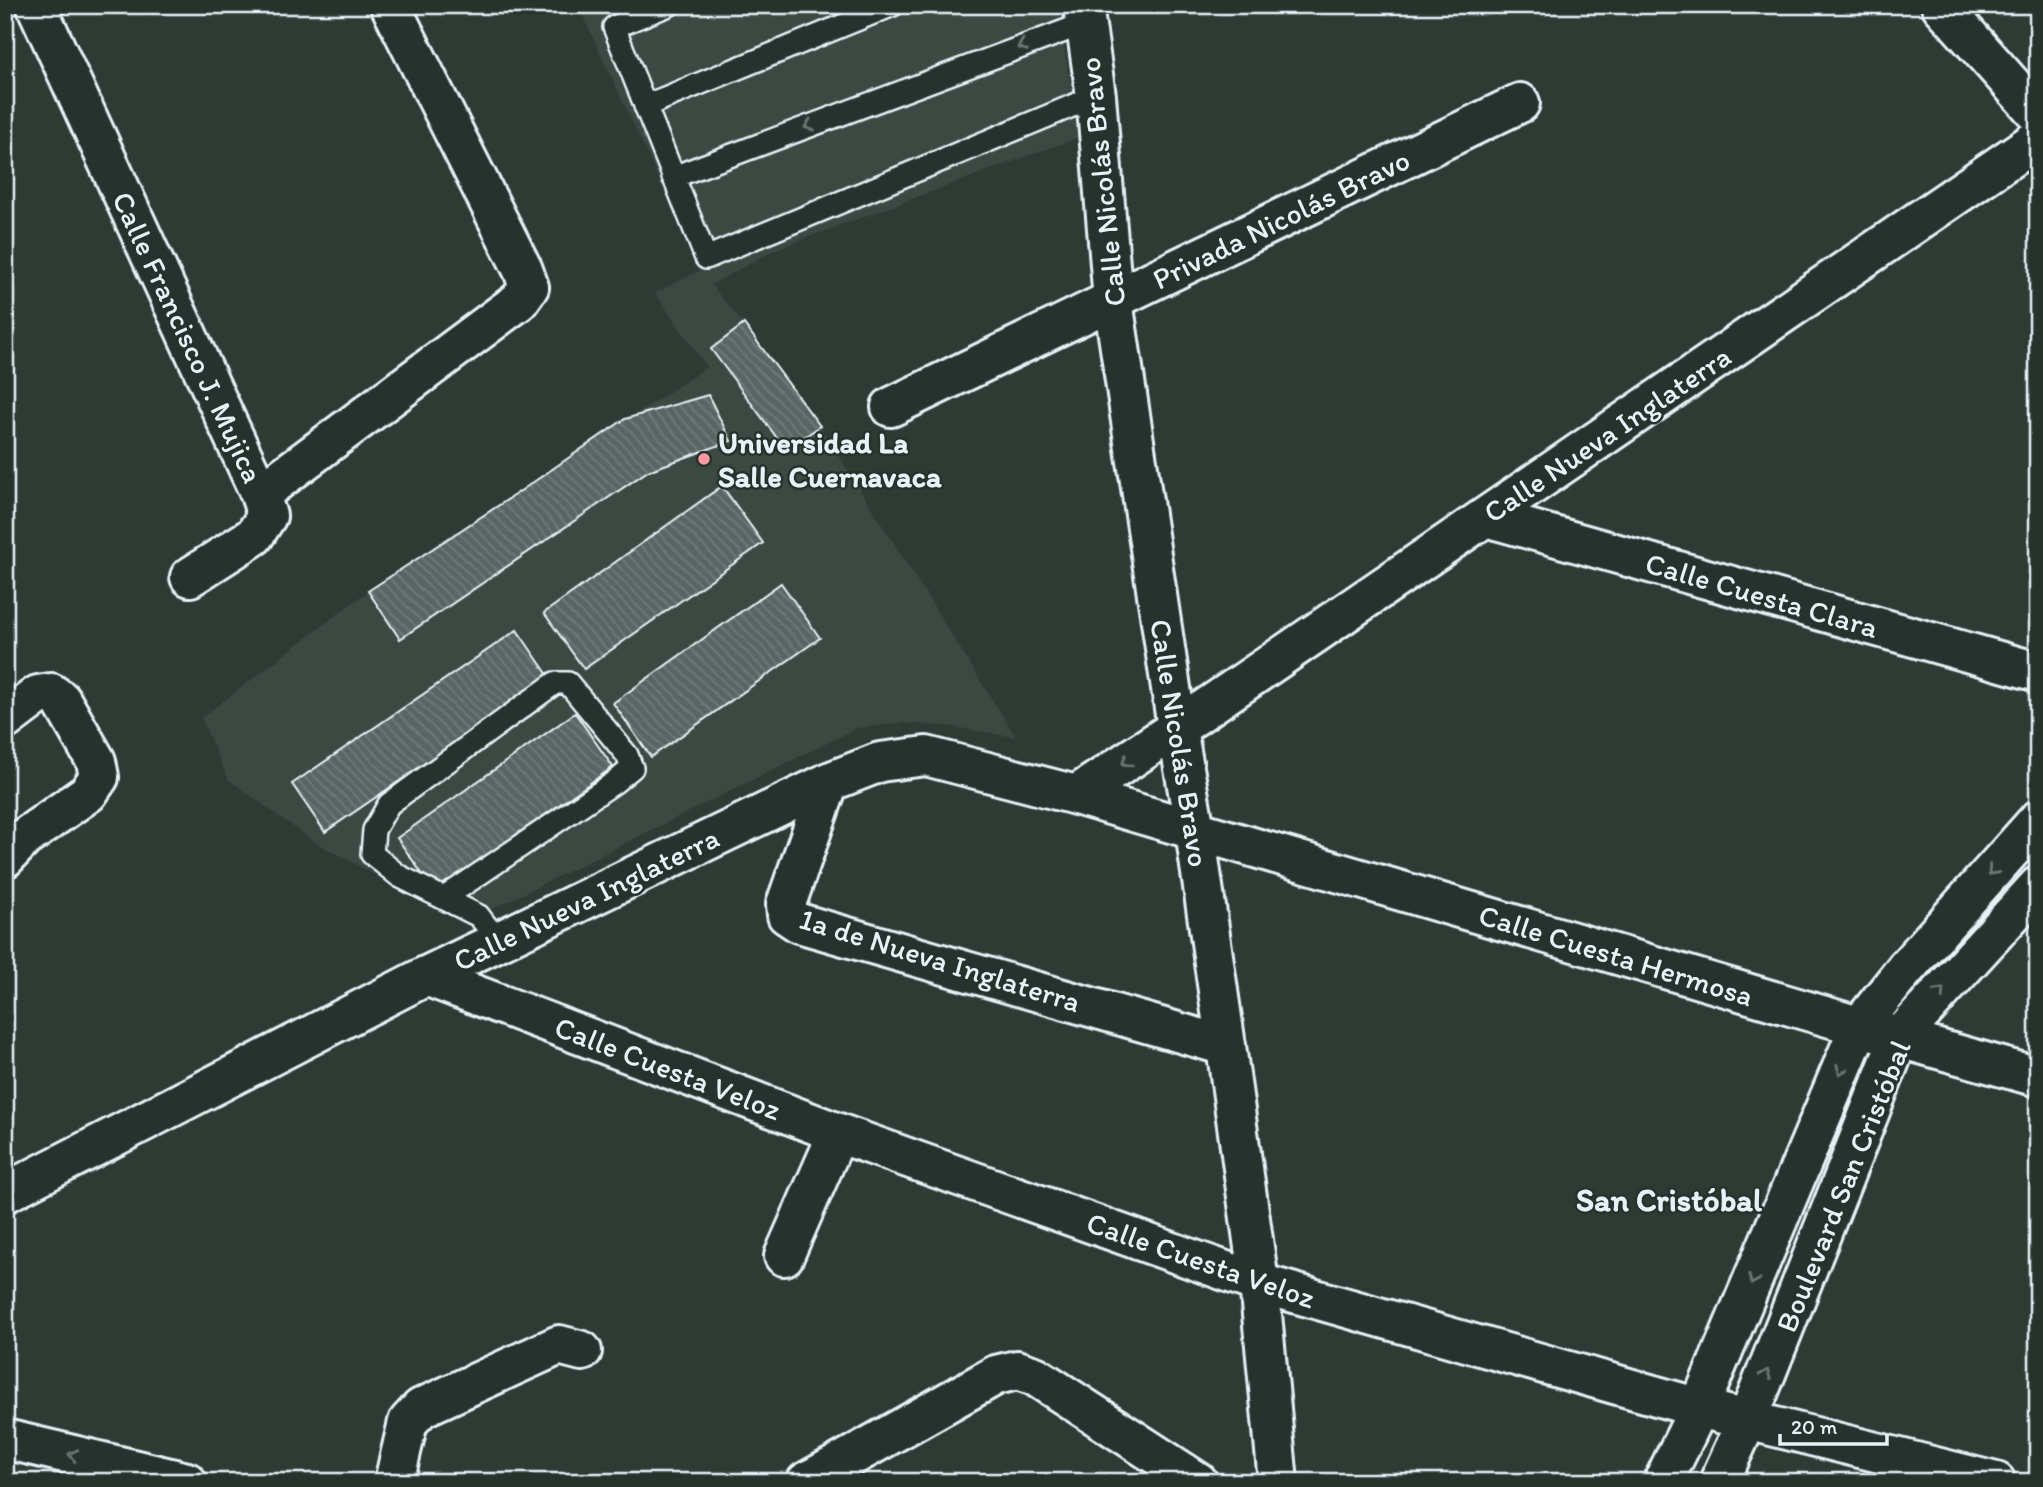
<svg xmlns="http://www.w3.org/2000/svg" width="2043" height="1487" viewBox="0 0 2043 1487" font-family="Itim,sans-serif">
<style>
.built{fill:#3b4843}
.building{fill:url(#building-back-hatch);stroke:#e8f1f8;stroke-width:2}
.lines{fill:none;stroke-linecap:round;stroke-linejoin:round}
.service-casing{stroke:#e8f1f8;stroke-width:26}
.minor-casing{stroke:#e8f1f8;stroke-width:44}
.tertiary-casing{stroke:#e8f1f8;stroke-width:44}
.secondary-casing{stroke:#e8f1f8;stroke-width:44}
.service{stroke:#26332d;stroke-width:21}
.minor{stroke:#26332d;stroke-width:38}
.tertiary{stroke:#26332d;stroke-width:38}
.secondary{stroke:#26332d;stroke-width:38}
.oneway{stroke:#6a7674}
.poi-dot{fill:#ff9aa2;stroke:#26332d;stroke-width:2.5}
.labels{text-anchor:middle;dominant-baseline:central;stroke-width:5;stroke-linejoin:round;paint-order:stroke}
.street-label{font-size:30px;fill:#e8f1f8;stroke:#26332d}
.poi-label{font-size:30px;font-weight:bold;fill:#e8f1f8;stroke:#26332d;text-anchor:start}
.neighbourhood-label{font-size:32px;font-weight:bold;fill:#e8f1f8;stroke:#26332d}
</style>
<defs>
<pattern id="building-back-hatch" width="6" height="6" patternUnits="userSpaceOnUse" patternTransform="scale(1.75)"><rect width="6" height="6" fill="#596563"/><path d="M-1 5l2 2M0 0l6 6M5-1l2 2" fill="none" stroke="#717c7a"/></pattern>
</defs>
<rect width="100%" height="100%" fill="#2e3b35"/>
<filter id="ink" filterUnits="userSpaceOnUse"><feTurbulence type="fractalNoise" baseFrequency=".0143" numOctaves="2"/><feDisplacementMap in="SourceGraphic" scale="14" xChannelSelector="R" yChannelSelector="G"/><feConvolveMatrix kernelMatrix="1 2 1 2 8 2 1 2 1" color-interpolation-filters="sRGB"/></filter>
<g filter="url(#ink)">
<path class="built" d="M 578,5 L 1057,5 L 1079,137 L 774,250 L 711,285 L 744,324 L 820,426 L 1016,737 L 946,726 L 903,723 L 857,728 L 464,923 L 311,840 L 228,779 L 201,718 L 368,591 L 707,367 L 655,293 L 701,270 Z"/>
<g class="building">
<path d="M 744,324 L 820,426 L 786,450 L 711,349 Z"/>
<path d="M 708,395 L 731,441 L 648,471 L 400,639 L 368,591 L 519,492 L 625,419 Z"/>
<path d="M 722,486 L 763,543 L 584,669 L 544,613 Z"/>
<path d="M 781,583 L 820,638 L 651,757 L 613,703 Z"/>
<path d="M 517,630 L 550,678 L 325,832 L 292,784 Z"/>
<path d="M 575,713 L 613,767 L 435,892 L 397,838 Z"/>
</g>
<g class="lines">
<defs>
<g id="service">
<path d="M 669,5 L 614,27 L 706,258 L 1096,96"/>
<path d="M 645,106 L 893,5"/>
<path d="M 673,177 L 1086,23"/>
<path d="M 444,898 L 615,782 L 632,768 L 627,755 L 568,683 L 555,683 L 389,804 L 374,830 L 372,854 L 399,876 L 479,916 L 498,941"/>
</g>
<g id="minor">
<path d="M 36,5 L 260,494 L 267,516 L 254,536 L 190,577"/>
<path d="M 1083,5 L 1096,96 L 1113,301 L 1177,728 L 1195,831 L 1226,1046 L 1259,1283 L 1278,1482"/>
<path d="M 1941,5 L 2038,114"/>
<path d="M 891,407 L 1520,103"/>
<path d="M 260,494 L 519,301 L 529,287 L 523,270 L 390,5"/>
<path d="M 1486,517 L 2038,672"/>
<path d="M 5,720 L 38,695 L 51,693 L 61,700 L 96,761 L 99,777 L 88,793 L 24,838 L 5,858"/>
<path d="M 1177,728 L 2038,139"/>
<path d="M 829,782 L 786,904 L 787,915 L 799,923 L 1226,1046"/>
<path d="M 426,976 L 838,1133 L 1259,1283 L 1699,1408 L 1996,1482"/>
<path d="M 1899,1038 L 2038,1077"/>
<path d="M 784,1256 L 838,1133"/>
<path d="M 394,1482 L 408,1422 L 421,1408 L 559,1345 L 582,1351"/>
<path d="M 806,1482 L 996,1375 L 1017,1370 L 1035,1376 L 1198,1482"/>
</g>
<g id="tertiary">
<path d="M 1076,795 L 1177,728"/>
<path d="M 5,1193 L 426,976 L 829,782 L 880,762 L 926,756 L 1076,795 L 1899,1038"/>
<path d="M 1663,1482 L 1699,1408 L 1859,1027 L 1906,968 L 2038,820"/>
<path d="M 1719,1482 L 1748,1419 L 1899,1038 L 2038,886"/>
</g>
<path id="secondary" d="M 5,1439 L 187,1482"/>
</defs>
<use href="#service" class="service-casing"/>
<use href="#minor" class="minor-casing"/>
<use href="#tertiary" class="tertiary-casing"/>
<use href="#secondary" class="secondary-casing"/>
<use href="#service" class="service"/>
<use href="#minor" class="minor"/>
<use href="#tertiary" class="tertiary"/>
<use href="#secondary" class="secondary"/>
</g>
<defs><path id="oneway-chevron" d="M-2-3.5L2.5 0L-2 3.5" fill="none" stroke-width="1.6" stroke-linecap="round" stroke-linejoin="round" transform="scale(1.75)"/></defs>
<g class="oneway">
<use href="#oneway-chevron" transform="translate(1022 46) rotate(159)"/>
<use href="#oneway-chevron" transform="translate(809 126) rotate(159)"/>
<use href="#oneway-chevron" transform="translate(1126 762) rotate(146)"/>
<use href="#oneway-chevron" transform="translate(1992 871) rotate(132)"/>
<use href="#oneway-chevron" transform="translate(1940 992) rotate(-48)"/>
<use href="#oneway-chevron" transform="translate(1841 1070) rotate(113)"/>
<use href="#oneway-chevron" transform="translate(1753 1280) rotate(113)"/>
<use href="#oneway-chevron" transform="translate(1766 1374) rotate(-68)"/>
<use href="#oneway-chevron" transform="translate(73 1455) rotate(-167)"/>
</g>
</g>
<circle class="poi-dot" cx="704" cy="459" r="7"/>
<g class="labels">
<g class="street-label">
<text transform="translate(1102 182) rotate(-96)">Calle Nicolás Bravo</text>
<text transform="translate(1281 219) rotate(-26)">Privada Nicolás Bravo</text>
<text transform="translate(188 337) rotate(65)">Calle Francisco J. Mujica</text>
<text transform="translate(1607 434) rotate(-34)">Calle Nueva Inglaterra</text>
<text transform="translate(1762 595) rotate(16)">Calle Cuesta Clara</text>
<text transform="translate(1180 743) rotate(81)">Calle Nicolás Bravo</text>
<text transform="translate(586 899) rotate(-26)">Calle Nueva Inglaterra</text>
<text transform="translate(1616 955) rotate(17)">Calle Cuesta Hermosa</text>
<text transform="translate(940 960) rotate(17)">1a de Nueva Inglaterra</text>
<text transform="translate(668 1068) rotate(21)">Calle Cuesta Veloz</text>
<text transform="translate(1843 1186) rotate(-68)">Boulevard San Cristóbal</text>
<text transform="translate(1201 1260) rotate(19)">Calle Cuesta Veloz</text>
</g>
<g class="poi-label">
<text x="718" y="442">Universidad La<tspan x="718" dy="34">Salle Cuernavaca</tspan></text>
</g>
<g class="neighbourhood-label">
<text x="1669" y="1200">San Cristóbal</text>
</g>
</g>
<rect width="2043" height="1487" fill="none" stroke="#26332d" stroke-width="28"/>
<rect x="14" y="14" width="2015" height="1459" fill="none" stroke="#e8f1f8" stroke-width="2.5" filter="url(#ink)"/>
<path d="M1780 1434v10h107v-10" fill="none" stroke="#e8f1f8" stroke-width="3.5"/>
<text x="1791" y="1434" font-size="21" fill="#e8f1f8" stroke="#26332d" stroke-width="5" paint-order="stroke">20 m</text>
</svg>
